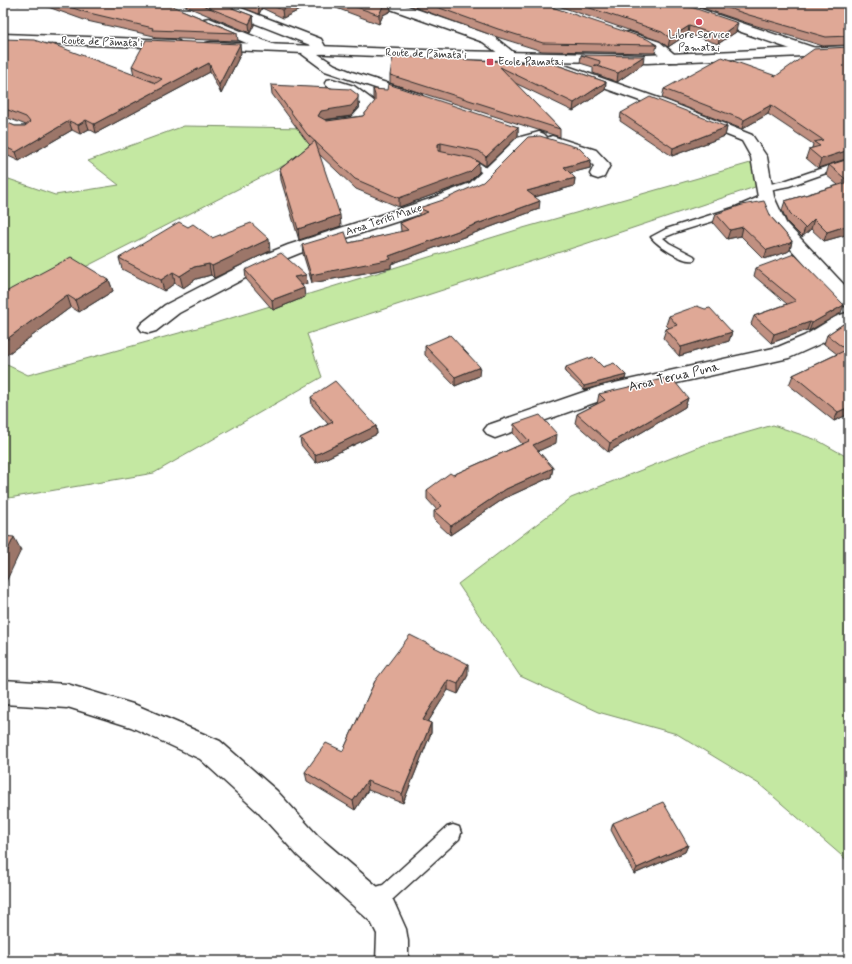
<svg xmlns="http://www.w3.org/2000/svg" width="852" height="964" viewBox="0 0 852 964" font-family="Mynerve,sans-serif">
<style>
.green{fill:#c4e8a2;stroke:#788a66}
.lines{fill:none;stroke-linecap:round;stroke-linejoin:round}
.lane-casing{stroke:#2b2b2b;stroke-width:3}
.street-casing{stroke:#2b2b2b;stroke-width:3}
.secondary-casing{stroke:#2b2b2b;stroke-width:3}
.lane{fill:#fff;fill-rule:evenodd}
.street{fill:#fff;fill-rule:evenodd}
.secondary{fill:#fff;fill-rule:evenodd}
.wall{fill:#c09081;stroke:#2b2b2b}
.shaded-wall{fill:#9c7669;stroke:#2b2b2b}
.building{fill:#dfa896;stroke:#2b2b2b}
.poi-dot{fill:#d1495b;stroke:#fff;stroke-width:1.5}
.labels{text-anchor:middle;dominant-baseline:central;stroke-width:3;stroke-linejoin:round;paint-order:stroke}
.far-poi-label{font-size:11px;fill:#2b2b2b;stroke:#fff}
.far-street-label{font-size:11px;fill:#2b2b2b;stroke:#fff}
.street-label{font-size:13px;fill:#2b2b2b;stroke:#fff}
</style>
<rect width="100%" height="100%" fill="#fff"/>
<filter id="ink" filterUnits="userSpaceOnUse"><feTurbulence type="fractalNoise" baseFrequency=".025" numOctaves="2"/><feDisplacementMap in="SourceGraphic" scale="8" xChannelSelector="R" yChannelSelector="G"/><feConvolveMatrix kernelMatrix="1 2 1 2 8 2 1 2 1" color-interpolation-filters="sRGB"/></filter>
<g filter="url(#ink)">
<g class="green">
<path d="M 184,126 L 306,128 L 322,146 L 3,309 L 3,177 L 55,195 L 119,185 L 88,161 Z"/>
<path d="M 754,162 L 758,186 L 585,244 L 307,334 L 322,377 L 154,473 L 3,499 L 3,363 L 28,375 L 215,323 L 523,228 Z"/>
<path d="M 773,425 L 817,440 L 849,458 L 849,862 L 759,784 L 677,734 L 598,712 L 520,676 L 458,584 L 571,498 L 704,445 Z"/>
</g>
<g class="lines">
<defs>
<g id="lane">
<path d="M 462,159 L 478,162 L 494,174 L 489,177 L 472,166 L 459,164 L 459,160 Z"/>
<path d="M 849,159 L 849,165 L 789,186 L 764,191 L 759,188 L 761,186 L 784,181 Z"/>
<path d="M 766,194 L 771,197 C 757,213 687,226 663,238 L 669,243 L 694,256 L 695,258 L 694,260 C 683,263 657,245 651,237 L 666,229 L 736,207 Z"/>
<path d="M 453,825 L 459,827 L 461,833 L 459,839 L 393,899 L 369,906 L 363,903 L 360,897 L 363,891 L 383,885 L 447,827 Z"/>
</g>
<g id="street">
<path d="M 210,3 L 228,3 L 321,39 L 327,50 L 325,53 L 318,54 L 335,65 L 352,72 L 421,94 L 423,97 L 421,100 L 411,100 L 325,71 L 302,54 L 304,51 L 314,51 L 310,45 L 211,6 Z"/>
<path d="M 381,3 L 399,3 L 493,36 L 518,56 L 516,59 L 506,59 L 483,42 L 382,6 Z"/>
<path d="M 665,3 L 683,3 L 818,49 L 820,52 L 818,55 L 808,55 L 666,6 Z"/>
<path d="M 209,18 L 275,45 L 277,48 L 275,51 L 265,51 L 204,25 L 202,22 L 204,19 Z"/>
<path d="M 629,32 L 660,42 L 680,59 L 678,62 L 668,62 L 650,48 L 624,39 L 622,36 L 624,33 Z"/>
<path d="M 530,53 L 670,102 L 752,135 L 767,157 L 774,197 L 786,223 L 849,290 L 849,307 L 842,305 L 769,225 L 758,197 L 751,157 L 742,141 L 660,108 L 525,60 L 523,57 L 525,54 Z"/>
<path d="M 332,79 L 354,86 L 374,101 L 374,109 L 362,124 L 333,128 L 328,126 L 325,123 L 328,120 L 352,117 L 360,108 L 360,103 L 344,92 L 327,86 L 325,83 L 327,80 Z"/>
<path d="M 539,132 L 544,134 L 547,137 L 544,140 L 527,144 L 482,189 L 442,207 L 300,253 L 268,266 L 179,313 L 156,331 L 149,333 L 142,331 L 139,327 L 142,323 L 165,305 L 256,258 L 288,245 L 430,199 L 470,183 L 517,138 Z"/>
<path d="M 552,136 L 596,150 L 610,165 L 604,177 L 598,179 L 592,177 L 590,174 L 594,166 L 584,156 L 547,144 L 544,141 L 547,138 Z"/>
<path d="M 849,312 L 849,325 L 822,343 L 789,358 L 605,399 L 495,438 L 488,435 L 484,430 L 488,425 L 601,386 L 778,347 L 804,336 L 835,317 Z"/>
<path d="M 67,684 L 136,705 L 220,741 L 277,791 L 318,836 L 393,900 L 406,929 L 408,941 L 408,961 L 376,961 L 377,934 L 371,922 L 298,856 L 257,811 L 200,759 L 131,727 L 58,704 L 54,696 L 58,688 Z"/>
</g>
<g id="secondary">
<path d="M 3,34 L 174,40 L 179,41 L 181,44 L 179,47 L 174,48 L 3,42 Z"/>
<path d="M 211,42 L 451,51 L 647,55 L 849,46 L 849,54 L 647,63 L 451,59 L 206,49 L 204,46 L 206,43 Z"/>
<path d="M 3,680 L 67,684 L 76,688 L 80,696 L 76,704 L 67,708 L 3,704 Z"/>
</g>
</defs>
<use href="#lane" class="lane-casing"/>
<use href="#street" class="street-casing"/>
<use href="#secondary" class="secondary-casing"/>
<use href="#lane" class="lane"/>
<use href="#street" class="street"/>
<use href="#secondary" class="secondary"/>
</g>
<g class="wall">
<path d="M 11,3 L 27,3 L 18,5 Z"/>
<path d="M 37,3 L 165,3 L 237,33 L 238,41 L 154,38 L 154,36 L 87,21 Z"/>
<path d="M 178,3 L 219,3 L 253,16 L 254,25 L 250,33 Z"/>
<path d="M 232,3 L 314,3 L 283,18 L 262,8 L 259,14 Z"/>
<path d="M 323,3 L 390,3 L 391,11 L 383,15 L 379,24 Z"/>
<path d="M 403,3 L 540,3 L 657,45 L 655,53 L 542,51 L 497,37 Z"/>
<path d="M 550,3 L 679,3 L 736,32 L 718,44 L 688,34 L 668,47 L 660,41 Z"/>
<path d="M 688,3 L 849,3 L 849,45 L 823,46 L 747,23 Z"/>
<path d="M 3,39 L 134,75 L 132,66 L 241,53 L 221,94 L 210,72 L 96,133 L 89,129 L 80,134 L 72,130 L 19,161 L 4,154 L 3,155 L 3,121 L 15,126 L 25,126 L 26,125 L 3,116 Z"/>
<path d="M 849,47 L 849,158 L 818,168 L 806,158 L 809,149 L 812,148 L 813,144 L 768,114 L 742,129 L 662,98 L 664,89 L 776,76 Z"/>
<path d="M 581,55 L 643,64 L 617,82 L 593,73 L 593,67 L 580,63 Z"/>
<path d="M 554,64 L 606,82 L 605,90 L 573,111 L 515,83 L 560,129 L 560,137 L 390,83 L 390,75 Z"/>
<path d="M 271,85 L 358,107 L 351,116 L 325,120 L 327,121 L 363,116 L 375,102 L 373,99 L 373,89 L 518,127 L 518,136 L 486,166 L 478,161 L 474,160 L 479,172 L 469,182 L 399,207 L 356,189 L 319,154 L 341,226 L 299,240 L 281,180 L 280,169 L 310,145 L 308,143 L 272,94 Z"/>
<path d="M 621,113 L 727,127 L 725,136 L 672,156 L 620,121 Z"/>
<path d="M 849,159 L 849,234 L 824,241 L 811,229 L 802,237 L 787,222 L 782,210 L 785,201 L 838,185 L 826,175 L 829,165 Z"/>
<path d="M 591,160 L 590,168 L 570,173 L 575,178 L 574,186 L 535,197 L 539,209 L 391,264 L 391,268 L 312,283 L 303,254 L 302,245 L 349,243 L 401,232 L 401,231 L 400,223 L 419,215 L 419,208 Z"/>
<path d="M 716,214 L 771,217 L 792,241 L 790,250 L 787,252 L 764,259 L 741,236 L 727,239 L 713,223 Z"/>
<path d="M 188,227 L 212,238 L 270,251 L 214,278 L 211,275 L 196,279 L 183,288 L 175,283 L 164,291 L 122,269 L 119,258 Z"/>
<path d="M 756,268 L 841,313 L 809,331 L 807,330 L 771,343 L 751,324 L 754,316 L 787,304 L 754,276 Z"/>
<path d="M 245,270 L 307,284 L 302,285 L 305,297 L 273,310 L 246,279 Z"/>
<path d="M 109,280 L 113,291 L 79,312 L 71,307 L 5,356 L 3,355 L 3,294 Z"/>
<path d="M 669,316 L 732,332 L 729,341 L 679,356 L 663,338 L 666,329 L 669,328 L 666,325 Z"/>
<path d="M 849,320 L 849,414 L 834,421 L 789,385 L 793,375 L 837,354 L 824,344 L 827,335 Z"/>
<path d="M 425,346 L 479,376 L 455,386 L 425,355 Z"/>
<path d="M 566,367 L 603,367 L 626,375 L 625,379 L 584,390 L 565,372 Z"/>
<path d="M 599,394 L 688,398 L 685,407 L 608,452 L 575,423 L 577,414 L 597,404 Z"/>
<path d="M 311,397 L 376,426 L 377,434 L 316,463 L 301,445 L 300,438 L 328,424 L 312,405 Z"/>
<path d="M 514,424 L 556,443 L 538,451 L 553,468 L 551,477 L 505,498 L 450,535 L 434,520 L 434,511 L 437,510 L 427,499 L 427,490 L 453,475 L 522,444 L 513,433 Z"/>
<path d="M 468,675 L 458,694 L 448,690 L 428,722 L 431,723 L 431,733 L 403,803 L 368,790 L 355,810 L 307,781 L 305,772 L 343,751 L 375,681 Z"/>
<path d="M 613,823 L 688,845 L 685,852 L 634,874 L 611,830 Z"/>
</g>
<g class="shaded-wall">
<path d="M 18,3 L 27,3 L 18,5 Z"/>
<path d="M 259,3 L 261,3 L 262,8 L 259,14 L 258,5 Z"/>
<path d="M 296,3 L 314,3 L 283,18 L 282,10 Z"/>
<path d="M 389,3 L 390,3 L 391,11 L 383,15 L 379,24 L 379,15 L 383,6 Z"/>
<path d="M 253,16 L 254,25 L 250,33 L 249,24 Z"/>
<path d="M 738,23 L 736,32 L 718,44 L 720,36 Z"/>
<path d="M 689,26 L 688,34 L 668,47 L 670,38 Z"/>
<path d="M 240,44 L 241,53 L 221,94 L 219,85 Z"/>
<path d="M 644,56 L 643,64 L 617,82 L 618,73 Z"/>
<path d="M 209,63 L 210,72 L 96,133 L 94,124 Z"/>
<path d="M 606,82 L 605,90 L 573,111 L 574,103 Z"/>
<path d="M 358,95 L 358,107 L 351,116 L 322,120 L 318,116 L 321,111 Z"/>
<path d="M 771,105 L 768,114 L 742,129 L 744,120 Z"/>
<path d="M 86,120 L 89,129 L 80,134 L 78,125 Z"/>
<path d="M 69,121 L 72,130 L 19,161 L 16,152 Z"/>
<path d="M 518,127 L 518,136 L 486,166 L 486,157 Z"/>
<path d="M 727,127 L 725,136 L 672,156 L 673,148 Z"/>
<path d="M 441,143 L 441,153 L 438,154 L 438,144 Z"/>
<path d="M 849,150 L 849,158 L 818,168 L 821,159 Z"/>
<path d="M 591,160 L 590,168 L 563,175 L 564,167 Z"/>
<path d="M 479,163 L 479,172 L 469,182 L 399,207 L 399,198 Z"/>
<path d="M 575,178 L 574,186 L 527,199 L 527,191 Z"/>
<path d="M 540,201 L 539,209 L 391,264 L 391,268 L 312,283 L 311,275 L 389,256 Z"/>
<path d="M 340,215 L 341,226 L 299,240 L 298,229 Z"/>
<path d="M 814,219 L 811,229 L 802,237 L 805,228 Z"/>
<path d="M 849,225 L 849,234 L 824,241 L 827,232 Z"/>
<path d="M 743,227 L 741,236 L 727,239 L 730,230 Z"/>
<path d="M 269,239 L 270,251 L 214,278 L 212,266 Z"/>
<path d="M 792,241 L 790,250 L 787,252 L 764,259 L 767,250 Z"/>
<path d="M 209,264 L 211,275 L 196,279 L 183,288 L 180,276 L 194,267 Z"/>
<path d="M 173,272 L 175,283 L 164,291 L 161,280 Z"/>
<path d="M 306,275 L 307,284 L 295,286 L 294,277 Z"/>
<path d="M 109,280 L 113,291 L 79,312 L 75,300 Z"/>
<path d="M 304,288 L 305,297 L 273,310 L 272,300 Z"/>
<path d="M 67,295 L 71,307 L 5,356 L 3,352 L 3,342 Z"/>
<path d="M 844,305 L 841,313 L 809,331 L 812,323 Z"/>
<path d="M 810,322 L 807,330 L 771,343 L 774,334 Z"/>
<path d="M 732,332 L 729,341 L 679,356 L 681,347 Z"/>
<path d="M 480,367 L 479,376 L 455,386 L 455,377 Z"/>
<path d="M 626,375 L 625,379 L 584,390 L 584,386 Z"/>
<path d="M 688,398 L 685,407 L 608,452 L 610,443 Z"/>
<path d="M 849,407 L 849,414 L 834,421 L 838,412 Z"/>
<path d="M 376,426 L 377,434 L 316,463 L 315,455 Z"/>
<path d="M 557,434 L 556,443 L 532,454 L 533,445 Z"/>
<path d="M 553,468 L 551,477 L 505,498 L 450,535 L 451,526 L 506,489 Z"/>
<path d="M 14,537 L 21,550 L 3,588 L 3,560 Z"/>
<path d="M 468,664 L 468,675 L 458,694 L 458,684 Z"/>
<path d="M 448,680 L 448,690 L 423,730 L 423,720 Z"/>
<path d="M 431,723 L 431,733 L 403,803 L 402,794 Z"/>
<path d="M 367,781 L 368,790 L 355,810 L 353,801 Z"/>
<path d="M 688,845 L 685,852 L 634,874 L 637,868 Z"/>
</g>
<g class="building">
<path d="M 58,3 L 165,3 L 237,33 L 152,30 L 153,28 L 85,12 Z"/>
<path d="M 197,3 L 219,3 L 253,16 L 249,24 Z"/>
<path d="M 253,3 L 259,3 L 258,5 Z"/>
<path d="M 267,3 L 296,3 L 282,10 Z"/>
<path d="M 345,3 L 389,3 L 383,6 L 379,15 Z"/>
<path d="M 426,3 L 540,3 L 647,39 L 657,45 L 543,43 L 498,29 Z"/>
<path d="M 575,3 L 679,3 L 738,23 L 720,36 L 689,26 L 670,38 L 662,32 Z"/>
<path d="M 714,3 L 849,3 L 849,36 L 826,37 L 749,15 Z"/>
<path d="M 3,39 L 34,40 L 50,45 L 52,44 L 156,83 L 162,79 L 132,66 L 146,40 L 240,44 L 219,85 L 209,63 L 94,124 L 86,120 L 78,125 L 69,121 L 16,152 L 3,146 L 3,121 L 15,126 L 25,126 L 30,122 L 26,117 L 3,108 Z"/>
<path d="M 849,47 L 849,150 L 821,159 L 809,149 L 820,146 L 814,142 L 823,140 L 771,105 L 744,120 L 664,89 L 722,57 L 776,76 L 814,49 Z"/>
<path d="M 581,55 L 644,56 L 618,73 L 594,65 L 599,65 L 600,61 Z"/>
<path d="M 393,56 L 554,64 L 606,82 L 574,103 L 500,67 L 560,129 L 390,75 Z"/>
<path d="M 388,84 L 518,127 L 486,157 L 479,151 L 441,143 L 438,144 L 438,151 L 472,158 L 479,163 L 470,172 L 399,198 L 355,179 L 307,134 L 271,85 L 350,89 L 358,95 L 358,98 L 351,106 L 321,111 L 318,116 L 327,121 L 363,116 L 375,101 L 375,95 L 373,89 L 387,90 Z"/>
<path d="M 650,97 L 727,127 L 673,148 L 621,113 Z"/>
<path d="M 540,136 L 579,148 L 591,160 L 564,167 L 575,178 L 527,191 L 540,201 L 389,256 L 391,259 L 311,275 L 302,245 L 345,232 L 349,243 L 408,230 L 400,223 L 428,212 L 419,208 L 443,200 L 483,182 L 528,137 Z"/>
<path d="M 315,141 L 340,215 L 298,229 L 280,169 Z"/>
<path d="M 849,159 L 849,225 L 827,232 L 814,219 L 805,228 L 790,213 L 785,201 L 849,182 L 829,165 Z"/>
<path d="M 764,201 L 771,217 L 792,241 L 790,243 L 767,250 L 743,227 L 730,230 L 716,214 L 742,205 Z"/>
<path d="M 179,222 L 188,227 L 193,224 L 212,238 L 251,223 L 269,239 L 212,266 L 209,264 L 194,267 L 180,276 L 173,272 L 161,280 L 119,258 Z"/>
<path d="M 281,253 L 306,275 L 294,277 L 304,288 L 272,300 L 245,270 Z"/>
<path d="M 794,254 L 844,305 L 812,323 L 810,322 L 774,334 L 754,316 L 796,301 L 756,268 Z"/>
<path d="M 71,257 L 109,280 L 75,300 L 67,295 L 3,342 L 3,294 L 11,289 Z"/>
<path d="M 697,306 L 705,309 L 710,308 L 732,332 L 681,347 L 666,329 L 677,325 L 669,316 Z"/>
<path d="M 849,320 L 849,407 L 838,412 L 793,375 L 846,350 L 827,335 Z"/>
<path d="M 450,335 L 480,367 L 455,377 L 425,346 Z"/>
<path d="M 593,357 L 603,367 L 614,363 L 626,375 L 584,386 L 566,367 Z"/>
<path d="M 671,377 L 688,398 L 610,443 L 577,414 L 605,400 L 599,394 Z"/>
<path d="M 335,381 L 376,426 L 315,455 L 300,438 L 333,422 L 311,397 Z"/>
<path d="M 540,415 L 557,434 L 533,445 L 553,468 L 506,489 L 451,526 L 434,511 L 442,506 L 427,490 L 450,473 L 453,475 L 529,441 L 514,424 Z"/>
<path d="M 3,536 L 14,537 L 3,560 Z"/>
<path d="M 410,635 L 468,664 L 458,684 L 448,680 L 423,720 L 431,723 L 402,794 L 367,781 L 353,801 L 305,772 L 326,743 L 343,751 L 375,681 Z"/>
<path d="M 663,802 L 688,845 L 637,868 L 613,823 Z"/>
</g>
</g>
<g class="poi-dot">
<circle cx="699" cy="22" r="4"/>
<rect x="486" y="58" width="8" height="8" rx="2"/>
</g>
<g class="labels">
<g class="far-poi-label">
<text x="699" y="35">Libre Service<tspan x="699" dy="13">Pamatai</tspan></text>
<text x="498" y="62" text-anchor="start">Ecole Pamatai</text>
</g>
<g class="far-street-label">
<text transform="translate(102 42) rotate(2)">Route de Pāmata'i</text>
<text transform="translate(426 54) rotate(2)">Route de Pāmata'i</text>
<text transform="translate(384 220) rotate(-18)">Aroa Teriti Make</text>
</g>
<g class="street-label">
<text transform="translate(674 377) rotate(-13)">Aroa Terua Puna</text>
</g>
</g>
<rect width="852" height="964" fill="none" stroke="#fff" stroke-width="16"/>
<rect x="8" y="8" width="836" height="948" fill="none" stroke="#2b2b2b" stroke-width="1.5" filter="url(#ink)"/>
</svg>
